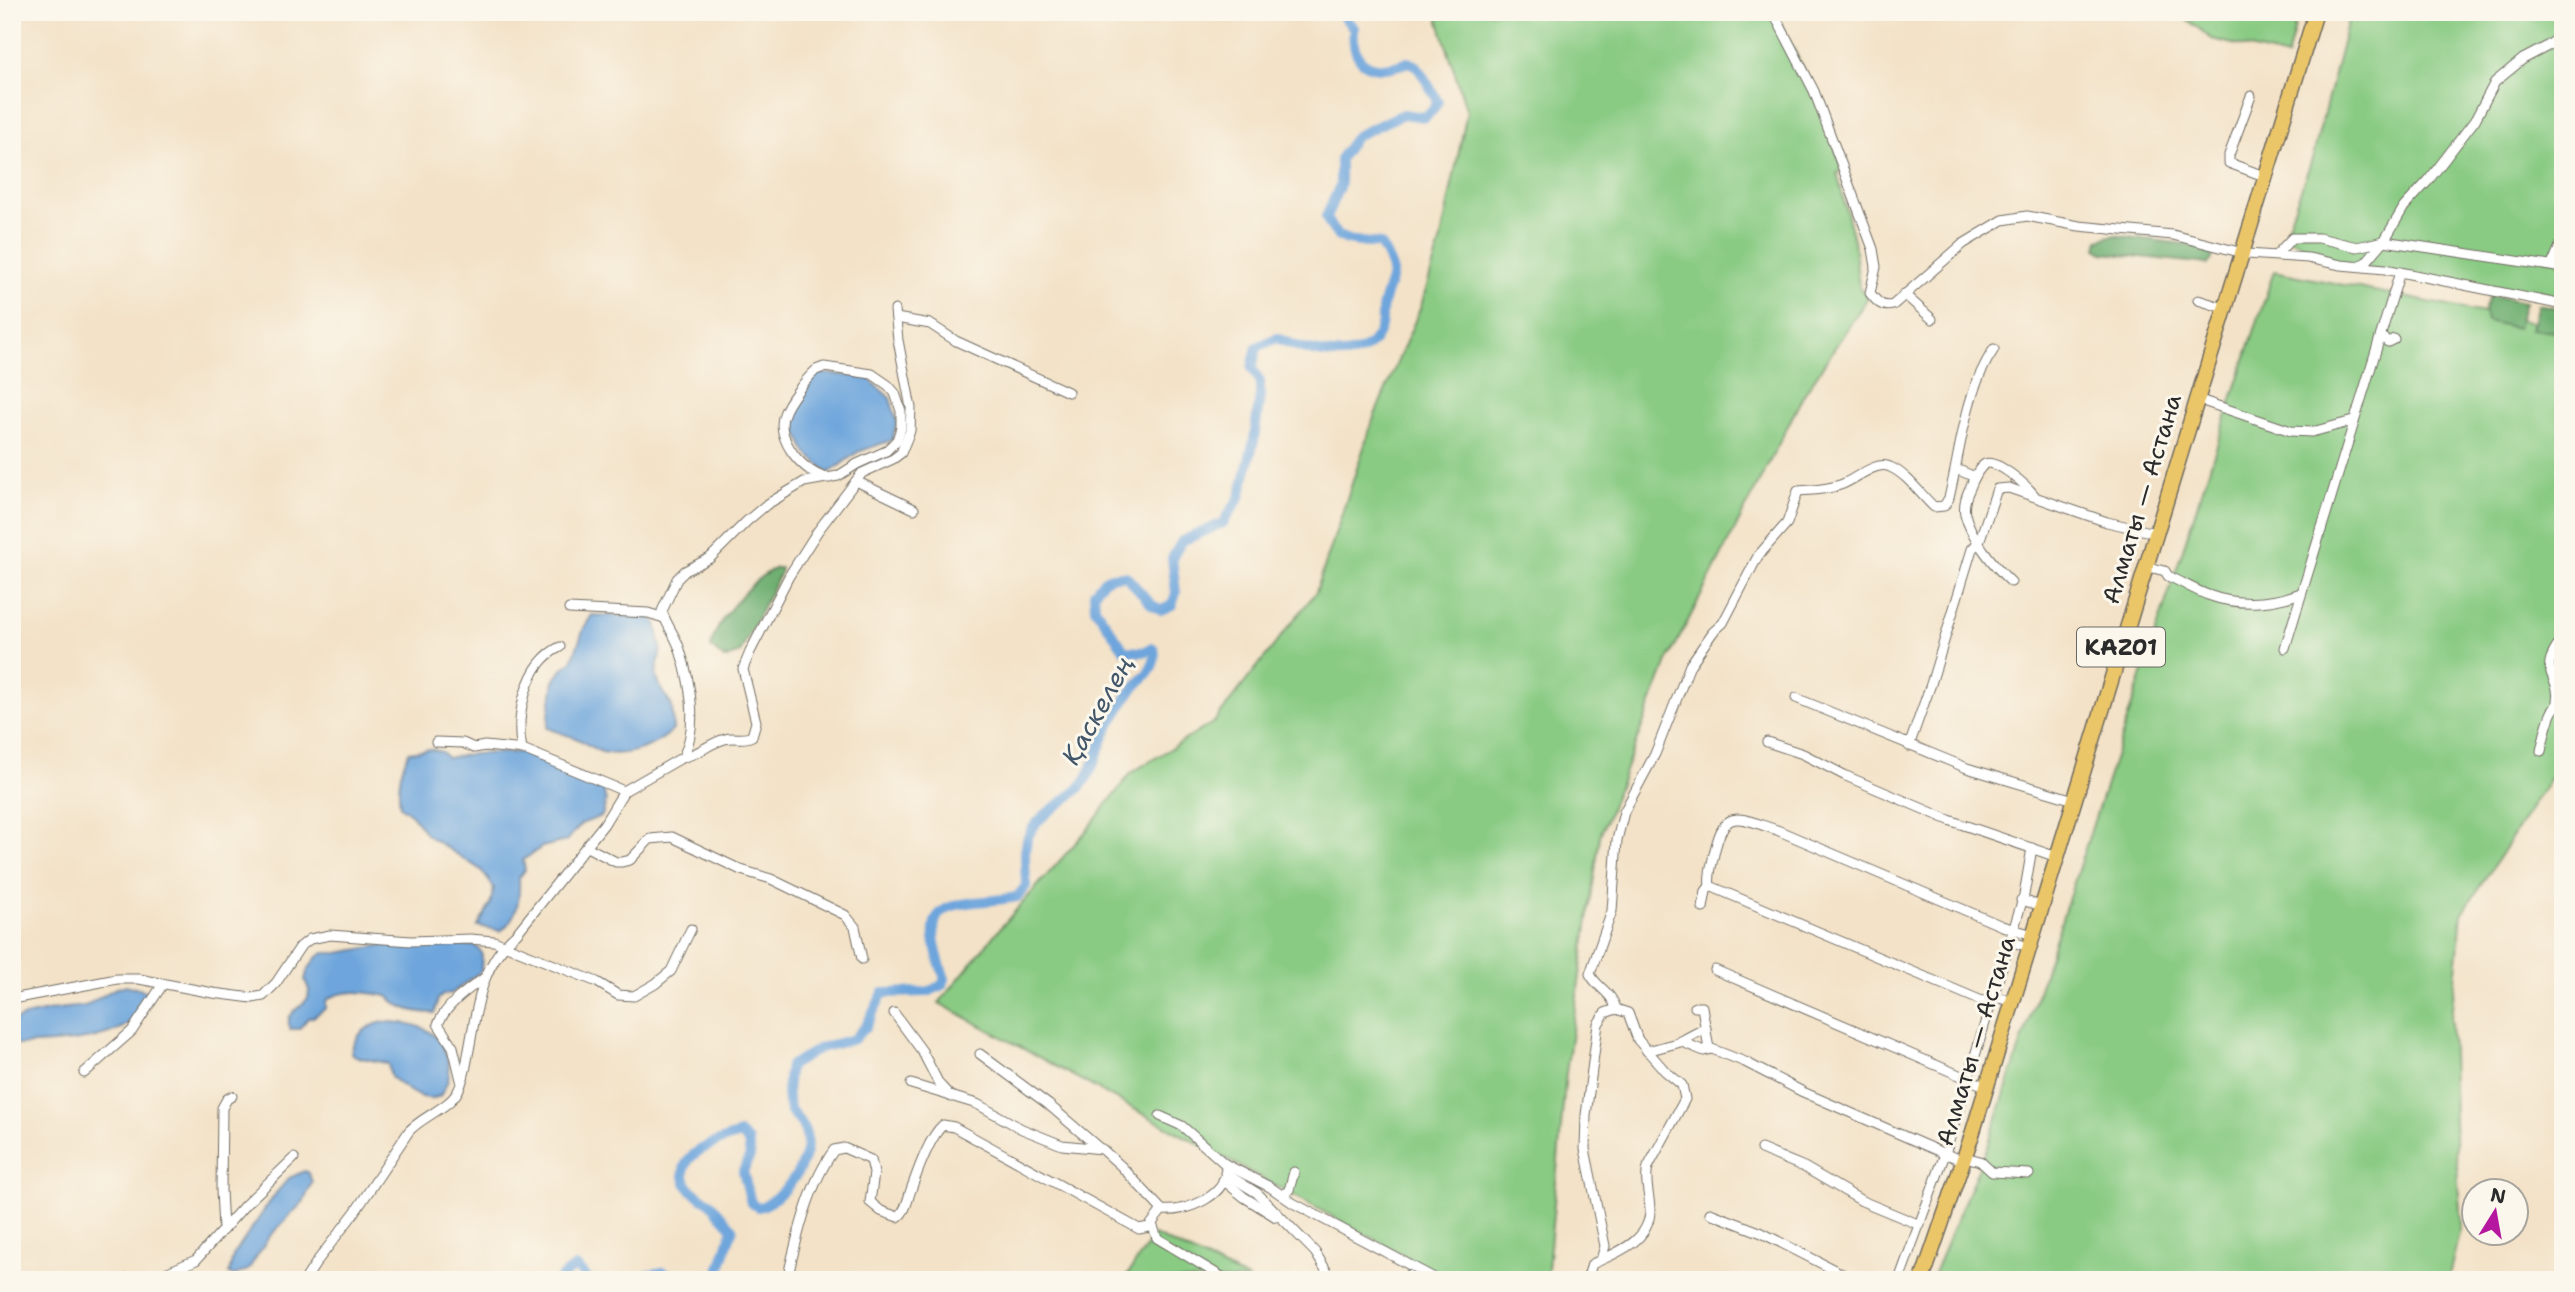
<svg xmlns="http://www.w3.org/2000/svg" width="2575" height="1292" viewBox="0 0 2575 1292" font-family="'Shantell Sans',sans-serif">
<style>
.green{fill:#89cb83;stroke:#5a7b57;stroke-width:2}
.forest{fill:#6eaf71;stroke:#4c6d4e;stroke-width:2}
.water{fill:#6da5dc;stroke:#4c6884;stroke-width:2}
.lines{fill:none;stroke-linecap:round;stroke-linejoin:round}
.river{stroke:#6da5dc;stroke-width:10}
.minor-casing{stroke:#716b62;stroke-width:11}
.highway-casing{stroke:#716b62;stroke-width:17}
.minor{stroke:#fff;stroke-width:9}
.highway{stroke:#ebc669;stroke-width:14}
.labels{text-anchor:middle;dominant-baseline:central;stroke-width:6;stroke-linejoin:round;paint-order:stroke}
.shield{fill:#fbf7ec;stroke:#696865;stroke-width:2}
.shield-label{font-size:23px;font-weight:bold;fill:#2b2b2b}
.street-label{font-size:24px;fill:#2b2b2b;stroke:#fbf7ec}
.water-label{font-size:26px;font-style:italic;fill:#425669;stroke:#fbf7ec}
</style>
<rect width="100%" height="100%" fill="#fbf7ec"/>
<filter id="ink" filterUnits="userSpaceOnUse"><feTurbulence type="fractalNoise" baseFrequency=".0143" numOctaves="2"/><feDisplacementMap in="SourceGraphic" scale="14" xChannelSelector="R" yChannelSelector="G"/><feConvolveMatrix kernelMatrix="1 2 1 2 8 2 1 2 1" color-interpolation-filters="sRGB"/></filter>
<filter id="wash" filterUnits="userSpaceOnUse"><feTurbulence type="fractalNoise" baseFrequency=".00686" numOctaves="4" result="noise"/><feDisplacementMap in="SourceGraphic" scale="28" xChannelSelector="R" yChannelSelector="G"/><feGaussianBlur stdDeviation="1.57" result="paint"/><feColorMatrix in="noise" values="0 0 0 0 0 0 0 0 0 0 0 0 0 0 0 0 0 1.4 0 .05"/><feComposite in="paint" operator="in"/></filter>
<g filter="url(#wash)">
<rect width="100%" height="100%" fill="#f3e2c7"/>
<g class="green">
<path d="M 1436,12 L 1775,12 L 1810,82 L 1843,170 L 1837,173 L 1854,240 L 1859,287 L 1868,297 L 1803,396 L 1667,662 L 1600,836 L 1566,1073 L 1547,1280 L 1449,1280 L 939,1003 L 995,934 L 1088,829 L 1131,773 L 1214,722 L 1316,592 L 1374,417 L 1420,309 L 1440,243 L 1467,112 Z"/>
<path d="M 2178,12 L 2299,12 L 2287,57 L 2212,39 Z"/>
<path d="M 2350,12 L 2563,12 L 2563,297 L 2341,265 L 2284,236 L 2313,156 Z"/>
<path d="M 2274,271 L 2563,329 L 2563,758 L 2462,914 L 2451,1018 L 2454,1123 L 2461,1225 L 2448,1280 L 1931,1280 L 1987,1148 Z"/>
<path d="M 1154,1235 L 1250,1280 L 1124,1280 Z"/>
</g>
<g class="forest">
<path d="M 2113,235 L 2207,247 L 2213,251 L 2212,259 L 2208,264 L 2103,253 L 2097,248 L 2099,240 Z"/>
<path d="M 2490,295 L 2525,302 L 2517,328 L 2487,321 L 2484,310 Z"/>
<path d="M 2538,304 L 2563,309 L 2563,333 L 2531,329 Z"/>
<path d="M 776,568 L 781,568 L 780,573 L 740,653 L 724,659 L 711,647 C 715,622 752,578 776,568 Z"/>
</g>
<g class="water">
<path d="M 816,373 L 867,377 L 890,398 L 897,422 L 892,440 L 858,452 L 829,473 L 806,453 L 792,418 Z"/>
<path d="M 592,615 L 651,617 L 656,623 L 661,648 L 656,675 L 662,691 L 672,706 L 673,730 C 655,747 627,758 602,752 C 594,750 586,743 578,739 C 568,735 557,732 547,728 L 554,681 L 563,668 L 572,661 L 584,628 Z"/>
<path d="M 430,749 L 442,752 L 447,758 L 474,754 L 523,752 L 602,785 L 606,801 L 602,816 L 581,824 L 566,841 L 542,847 L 523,860 L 525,870 L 519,878 C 520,898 518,917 501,931 L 478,926 L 490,905 L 494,888 L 481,870 L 427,835 L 412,815 L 400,806 C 397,786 400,771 409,752 Z"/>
<path d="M 389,944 L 405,947 L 475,945 L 482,953 L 481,971 L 452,993 L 443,995 L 438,999 L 435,1013 C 418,1013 400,1010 388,996 C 369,993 341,987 326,1001 L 326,1008 L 313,1017 L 308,1018 L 299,1029 L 290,1029 C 284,1013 300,1009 308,998 L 309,990 L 305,980 L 307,972 L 316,958 L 324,953 L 338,953 Z"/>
<path d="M 126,985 L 146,991 L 148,997 C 145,1003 142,1011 137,1016 C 114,1043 46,1044 12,1045 L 12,1022 L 25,1016 L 57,1009 L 85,1006 L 114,989 Z"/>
<path d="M 383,1022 C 408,1022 434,1025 444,1050 C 452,1069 451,1079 440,1096 C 422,1104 405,1088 391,1077 L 388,1064 C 377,1059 360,1061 351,1053 C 355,1034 365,1027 383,1022 Z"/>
<path d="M 304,1171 L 308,1172 L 312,1182 L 304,1201 L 269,1237 L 248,1270 L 233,1276 L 229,1274 L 233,1256 L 276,1193 L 289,1178 Z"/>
</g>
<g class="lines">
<g class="river">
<path d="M 559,1280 L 567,1272 L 576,1267 L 589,1280"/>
<path d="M 640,1280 L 646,1275 L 663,1272 L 668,1274 L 668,1280"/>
<path d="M 716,1280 L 733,1228 C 725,1221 718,1212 711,1204 C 703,1197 691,1194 686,1183 C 673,1153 721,1140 740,1134 L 748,1141 L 750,1156 L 743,1171 L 751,1203 L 758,1207 C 769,1205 775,1198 784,1190 C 799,1175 814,1147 803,1127 C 800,1120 793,1116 790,1109 C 785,1095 788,1080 790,1066 L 820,1048 L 854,1039 L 866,1026 L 883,993 L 928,992 L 942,985 L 945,979 C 914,893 950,908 1017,897 L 1026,886 C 1026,871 1022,846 1030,833 C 1040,813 1063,804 1078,789 C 1092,775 1095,759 1102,741 C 1108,726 1118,712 1126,698 C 1136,682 1159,671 1154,649 L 1151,648 L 1144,652 L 1125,651 L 1095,608 L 1094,593 C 1103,579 1108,575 1126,576 L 1151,604 L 1161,610 L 1172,605 L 1176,593 L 1172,558 L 1182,541 L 1223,523 L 1240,497 L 1254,440 L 1260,395 L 1260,381 L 1252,368 L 1257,347 L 1277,338 C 1306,352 1370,371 1381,326 C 1383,319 1381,312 1383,304 C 1392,272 1399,276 1380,244 C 1354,240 1337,246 1326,217 L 1340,185 L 1340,159 L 1356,136 L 1403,114 L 1425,117 L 1433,110 L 1438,101 L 1417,66 L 1408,62 C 1375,75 1350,68 1354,28 L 1339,12"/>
</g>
</g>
</g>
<g filter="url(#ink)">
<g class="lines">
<defs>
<g id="minor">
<path d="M 1773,12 L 1814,91 L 1873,249 L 1876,267 L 1870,293 C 1877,302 1882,308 1893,305 L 1963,244 L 2003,220 L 2027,216 L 2079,226 L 2173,235 L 2247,254 L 2308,258 L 2341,265 L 2385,269 L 2563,305"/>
<path d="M 2251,96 L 2229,155 L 2229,163 L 2264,176"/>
<path d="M 2276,255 L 2292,238 L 2319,238 L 2357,247 L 2384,241 L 2563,268"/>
<path d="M 2552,265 L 2563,239"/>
<path d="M 2359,266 L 2366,262 L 2384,241 L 2404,207 L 2428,181 L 2475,120 L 2495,82 L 2523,59 L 2546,47 L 2563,35"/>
<path d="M 1904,294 L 1932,319"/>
<path d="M 2198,300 L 2224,308"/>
<path d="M 896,318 L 930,324 L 956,341 L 1068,392"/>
<path d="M 2381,336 L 2388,342 L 2394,339"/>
<path d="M 2197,399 L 2291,431 L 2312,432 L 2353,421"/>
<path d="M 1956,469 L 1975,477"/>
<path d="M 856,481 L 914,509"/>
<path d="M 2145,566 L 2165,571 L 2168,576 C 2182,582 2194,590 2208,595 C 2238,606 2271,604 2301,593"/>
<path d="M 2011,582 C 1994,566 1970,536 1965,514 C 1963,504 1966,496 1970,488 C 1973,481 1977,469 1985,464 C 1996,458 2027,486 2034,495"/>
<path d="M 569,609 L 648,613 L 664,618"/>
<path d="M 2285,648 L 2400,272"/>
<path d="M 1796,698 L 1967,768 L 2074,800"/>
<path d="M 436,742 L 463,743 L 474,748 L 485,746 L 525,750 L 624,791"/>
<path d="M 1767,742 L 1803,754 L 1846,776 L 1949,820 L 2057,857"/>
<path d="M 1909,746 L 1931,684 L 1972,549 L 1979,542 L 1997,489 L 2009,488 L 2107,522 L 2155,533"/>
<path d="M 522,750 C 515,715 526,663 560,647"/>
<path d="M 2541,751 C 2544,738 2546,724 2552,712 C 2554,709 2557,706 2557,702 C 2562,673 2534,674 2563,639"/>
<path d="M 683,757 C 699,755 709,743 725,739 C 734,736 743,741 752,736 L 756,722 L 743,669 L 750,652 L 789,576 L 817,532 L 862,473 L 893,459 L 901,453 L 910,431 L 911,408 L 898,340 L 895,310"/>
<path d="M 587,847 L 616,862 L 622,862 L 630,860 L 650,839 L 672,837 L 741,870 L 771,879 L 845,915 L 855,927 L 862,959"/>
<path d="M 2021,900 L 2042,906"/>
<path d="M 1703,908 L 1706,891 L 1710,886"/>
<path d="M 2009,941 L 2029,947"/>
<path d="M 1715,970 L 1987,1087"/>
<path d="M 12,999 L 117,979 L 139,979 L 213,993 L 252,998 L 263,996 L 276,983 L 300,947 L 310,939 L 330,935 L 411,941 L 470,939 L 494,941 L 597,982 L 618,995 L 634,996 L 655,984 L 671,971 L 691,929"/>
<path d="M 1986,1000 L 1999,998 L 2013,1001"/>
<path d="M 1989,1004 L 1710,886 C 1708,876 1712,864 1714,854 C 1725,805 1738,818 1777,830 L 2002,926 L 2033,935"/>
<path d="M 1695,1007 L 1702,1007 L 1709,1049"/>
<path d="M 1616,1009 C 1612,992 1597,988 1590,974 L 1612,911 L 1617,840 L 1624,812 L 1655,754 L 1690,665 L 1713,632 L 1723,623 L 1758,556 L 1787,523 L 1798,491 C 1812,490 1826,490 1840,485 C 1854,481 1875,460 1890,467 C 1907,474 1921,495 1934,507 L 1944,506 L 1949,498 C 1961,448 1965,392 1994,349"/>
<path d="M 894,1013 L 922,1051 L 939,1084 L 951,1097"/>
<path d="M 1680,1041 L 1704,1051 L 1712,1049 L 1745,1062 L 1803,1092 L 1945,1154 L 1963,1160"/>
<path d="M 1647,1051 L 1677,1043 L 1706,1028"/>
<path d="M 980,1054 L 1049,1105 L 1099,1148"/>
<path d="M 84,1073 L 132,1031 L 163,984"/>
<path d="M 461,1080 L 453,1047 L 438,1024 C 447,1004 467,990 484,978"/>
<path d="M 911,1084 L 977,1104 L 1022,1129 L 1062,1145 L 1102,1149 L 1121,1166 L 1162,1210 C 1186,1213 1233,1194 1225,1164 L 1182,1126 L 1160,1116"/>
<path d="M 1761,1149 L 1804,1167 L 1862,1201 L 1920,1225"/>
<path d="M 1965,1157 L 1980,1161 L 1992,1172 L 2029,1174"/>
<path d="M 1225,1164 L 1270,1187 L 1293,1203 L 1438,1280"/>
<path d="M 1225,1173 L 1257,1193 L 1267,1203 L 1315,1252 L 1332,1280"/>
<path d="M 1223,1180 L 1244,1197 L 1276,1217"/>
<path d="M 1283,1195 L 1289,1190 L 1294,1172"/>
<path d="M 1710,1213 L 1762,1233 L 1854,1280"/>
<path d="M 1152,1224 L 1157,1238 L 1227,1280"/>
<path d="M 223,1229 L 221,1190 L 222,1108 L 227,1099 L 232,1096"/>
<path d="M 120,1280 L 163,1274 L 196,1260 L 245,1205 L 294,1158"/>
<path d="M 305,1280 L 318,1260 L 355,1212 L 409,1131 C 423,1116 449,1108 458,1091 C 464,1080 466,1067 468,1055 C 477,1010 479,965 517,933 L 604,824 L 624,791 L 683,757 C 699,726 690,681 680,650 C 676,636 666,625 662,611 L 677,579 L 685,571 L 710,558 L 747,521 L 766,505 L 804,482 L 838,476 L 857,464 L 886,451 L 897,440 L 901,428 L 901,411 L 895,393 L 888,385 L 872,374 L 824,367 L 816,370 C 806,379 788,402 784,414 C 774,439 805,476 830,478"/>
<path d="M 787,1280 C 797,1237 808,1186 834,1150 L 844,1148 L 871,1160 L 874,1173 L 870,1202 L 881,1211 L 898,1217 C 907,1210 908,1197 912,1187 C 918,1170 930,1136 943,1125 L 954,1127 L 1139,1229 L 1149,1227 L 1162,1210"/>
<path d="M 1356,1280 C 1363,1275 1381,1274 1387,1280"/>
<path d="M 1405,1280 L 1408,1275"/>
<path d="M 1587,1280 L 1592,1264 C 1616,1253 1649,1242 1650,1211 C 1650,1196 1644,1181 1648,1167 L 1685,1099 L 1682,1085 L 1665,1071 L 1638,1040 L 1628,1013 L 1616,1009 L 1605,1013 L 1598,1024 L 1586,1115 L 1585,1149 L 1605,1246 L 1601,1260"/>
<path d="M 1899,1280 L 1945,1154 L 2024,895 L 2032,848"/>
</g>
<path id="highway" d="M 1922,1280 L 1971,1138 L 2316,12"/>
</defs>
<use href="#minor" class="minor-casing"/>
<use href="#highway" class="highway-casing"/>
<use href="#minor" class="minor"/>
<use href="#highway" class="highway"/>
</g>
</g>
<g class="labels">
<rect class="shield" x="2077" y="627.5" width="88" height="39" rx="5"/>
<g class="shield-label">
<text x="2121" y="647">KАZ01</text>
</g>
<g class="street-label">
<text transform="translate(2142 499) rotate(-73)">Алматы — Астана</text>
<text transform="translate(1976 1041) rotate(-73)">Алматы — Астана</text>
</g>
<g class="water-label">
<text transform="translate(1097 710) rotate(-61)">Қаскелең</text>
</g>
</g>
<rect width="2575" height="1292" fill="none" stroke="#fbf7ec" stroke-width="42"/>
<g transform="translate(2495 1212) rotate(11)"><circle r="33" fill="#fbf7ec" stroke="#a8a59f" stroke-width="2"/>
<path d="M0-5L12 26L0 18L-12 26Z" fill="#b5179e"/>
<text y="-10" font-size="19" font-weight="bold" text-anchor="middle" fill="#2b2b2b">N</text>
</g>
</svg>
